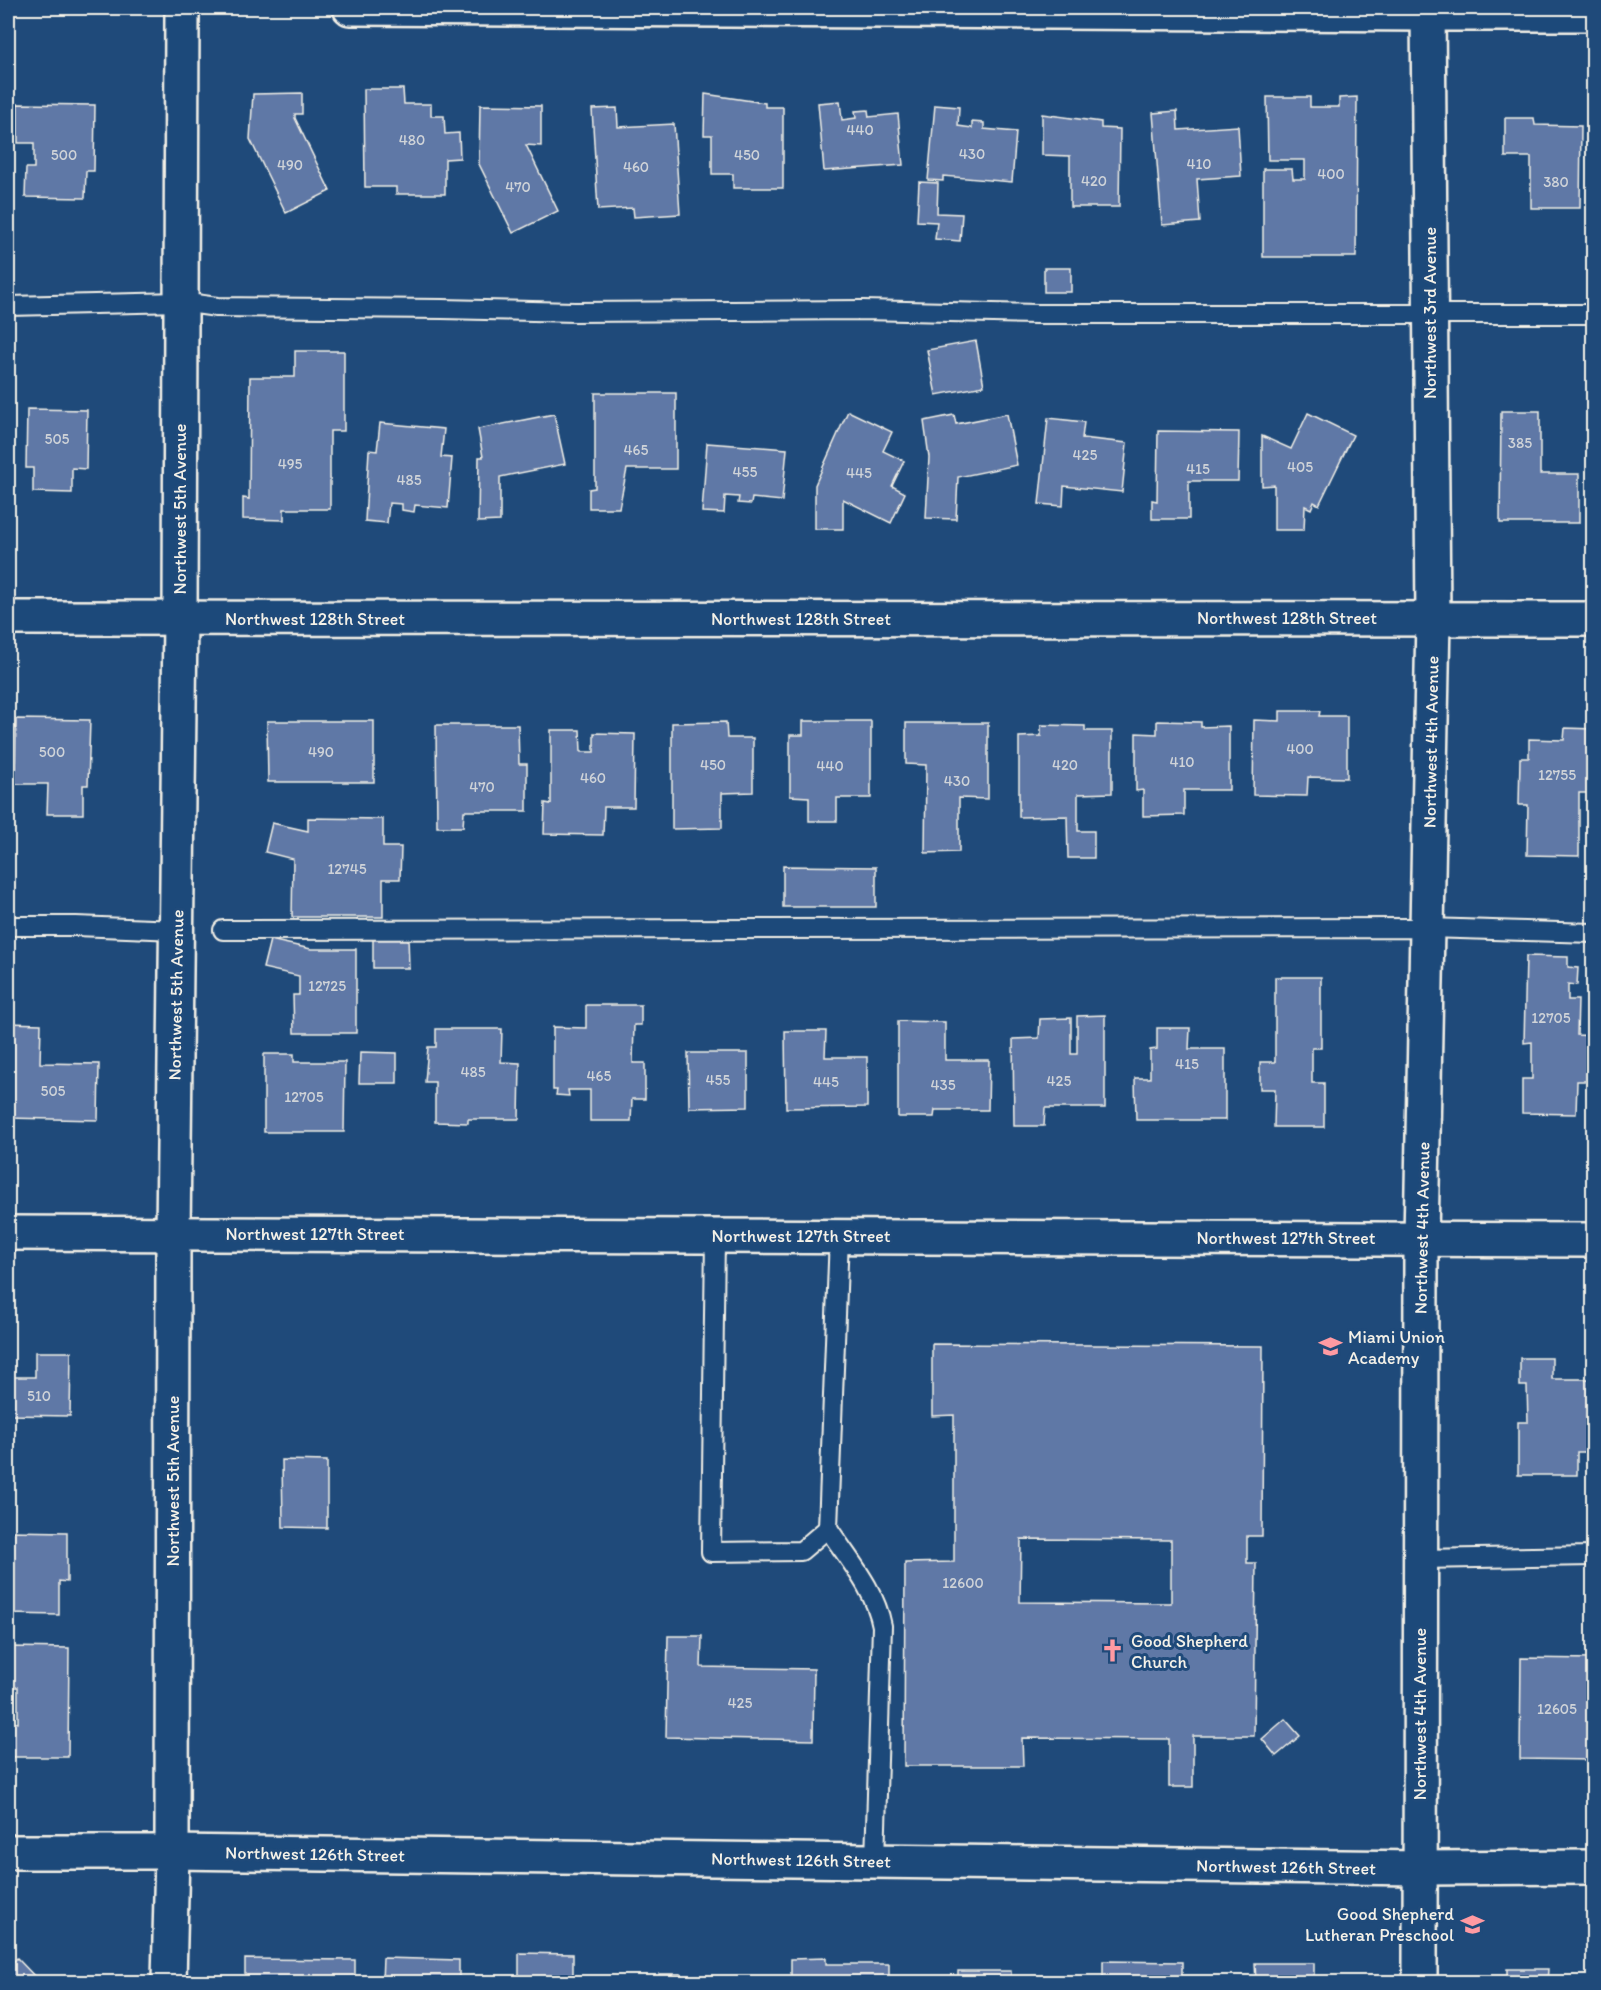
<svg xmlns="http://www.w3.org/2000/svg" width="1601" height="1990" viewBox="0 0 1601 1990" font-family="Itim,sans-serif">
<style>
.building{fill:#5f78a6;stroke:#f4f1e8;stroke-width:1.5;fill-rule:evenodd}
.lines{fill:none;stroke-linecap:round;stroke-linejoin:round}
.service-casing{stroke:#f4f1e8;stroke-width:22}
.minor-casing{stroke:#f4f1e8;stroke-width:38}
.service{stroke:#1f4a7a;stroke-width:18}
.minor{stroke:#1f4a7a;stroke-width:33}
.labels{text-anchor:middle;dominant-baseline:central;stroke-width:6;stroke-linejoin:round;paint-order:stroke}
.number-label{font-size:15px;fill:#cfd3d8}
.street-label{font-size:18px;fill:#f4f1e8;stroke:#1f4a7a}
.poi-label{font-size:18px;fill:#f4f1e8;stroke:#1f4a7a;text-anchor:start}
</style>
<rect width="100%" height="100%" fill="#1f4a7a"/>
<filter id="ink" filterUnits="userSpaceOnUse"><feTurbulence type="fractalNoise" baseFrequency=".0167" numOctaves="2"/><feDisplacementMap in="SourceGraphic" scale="12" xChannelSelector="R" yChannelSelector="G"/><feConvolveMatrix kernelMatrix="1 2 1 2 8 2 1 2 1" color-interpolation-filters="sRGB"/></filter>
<g filter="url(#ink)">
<g class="building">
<path d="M 364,89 L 403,89 L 404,104 L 431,104 L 431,116 L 444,116 L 445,134 L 459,133 L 460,158 L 445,159 L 445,194 L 396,194 L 396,187 L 365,187 Z"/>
<path d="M 302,93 L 302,114 L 295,114 L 295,118 L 330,191 L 286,213 L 250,139 L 253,94 Z"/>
<path d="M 705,94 L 765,103 L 765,107 L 783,107 L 783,188 L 733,188 L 733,174 L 712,174 L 712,135 L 704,135 Z"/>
<path d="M 1267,97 L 1310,97 L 1310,107 L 1339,107 L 1339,98 L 1357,97 L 1356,257 L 1263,257 L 1263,169 L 1292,169 L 1293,179 L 1305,179 L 1305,160 L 1268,160 Z"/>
<path d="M 840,101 L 842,120 L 856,118 L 855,111 L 868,110 L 869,117 L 898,114 L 903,165 L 824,171 L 818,103 Z"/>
<path d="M 18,104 L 95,105 L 94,171 L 86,171 L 85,198 L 25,197 L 26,168 L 34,168 L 34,143 L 18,143 Z"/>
<path d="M 480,105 L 541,106 L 541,146 L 526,145 L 558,211 L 513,233 L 479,164 Z"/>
<path d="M 935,105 L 959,107 L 958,126 L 972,128 L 972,122 L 984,123 L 984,129 L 1016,132 L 1012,182 L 943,176 L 943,181 L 928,180 Z"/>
<path d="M 617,108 L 618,127 L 674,124 L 680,214 L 634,217 L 633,208 L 598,210 L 592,109 Z"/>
<path d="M 1177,111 L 1178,130 L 1238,126 L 1241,176 L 1197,179 L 1200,222 L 1162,225 L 1153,113 Z"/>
<path d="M 1042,114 L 1101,122 L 1101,128 L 1120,129 L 1119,207 L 1070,207 L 1070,156 L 1042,155 Z"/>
<path d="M 1505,118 L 1534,118 L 1535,125 L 1581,126 L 1580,208 L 1531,208 L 1531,157 L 1505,157 Z"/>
<path d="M 919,182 L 938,183 L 937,213 L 962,214 L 960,241 L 935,239 L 937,222 L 917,221 Z"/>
<rect x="1044" y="268" width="27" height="24"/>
<path d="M 976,341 L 984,386 L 936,395 L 927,350 Z"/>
<path d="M 295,351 L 344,351 L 344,431 L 330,431 L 330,509 L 284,509 L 284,520 L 243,519 L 243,498 L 249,499 L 250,377 L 295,377 Z"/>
<path d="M 595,393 L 676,393 L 676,469 L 627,469 L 619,508 L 589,508 L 589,489 L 595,488 Z"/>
<path d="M 27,409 L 87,410 L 86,469 L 72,468 L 72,493 L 33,492 L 33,468 L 26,468 Z"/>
<path d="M 848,411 L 892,432 L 883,451 L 904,461 L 892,486 L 905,493 L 891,523 L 843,499 L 843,529 L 815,529 L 815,485 Z"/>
<path d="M 1501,411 L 1540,411 L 1540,474 L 1579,474 L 1579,523 L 1500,523 Z"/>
<path d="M 1308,413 L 1353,435 L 1319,505 L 1314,502 L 1311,509 L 1305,506 L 1304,530 L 1274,530 L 1274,485 L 1262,486 L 1262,436 L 1291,449 Z"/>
<path d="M 554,414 L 565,464 L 500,477 L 500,521 L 478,522 L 479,457 L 483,457 L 478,429 Z"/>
<path d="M 1007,414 L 1017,465 L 958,477 L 956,519 L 926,518 L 929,457 L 924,421 L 954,415 L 956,424 Z"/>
<path d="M 1048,418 L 1084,422 L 1082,438 L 1127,443 L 1122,492 L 1064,486 L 1063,506 L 1039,504 Z"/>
<path d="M 380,423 L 444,429 L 441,457 L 452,458 L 448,508 L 415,505 L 414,512 L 402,510 L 402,504 L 389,503 L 387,523 L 365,521 L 369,450 L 377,451 Z"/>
<path d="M 1158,431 L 1239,432 L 1238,481 L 1189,481 L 1189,519 L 1152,519 L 1152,500 L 1157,501 Z"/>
<path d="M 707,443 L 787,449 L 782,501 L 752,498 L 751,504 L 738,503 L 739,497 L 725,496 L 724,513 L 702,512 Z"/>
<path d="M 1280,711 L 1320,711 L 1319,716 L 1347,716 L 1347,778 L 1308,777 L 1307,796 L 1253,795 L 1254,720 L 1280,721 Z"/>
<path d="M 16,719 L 90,720 L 88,785 L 83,785 L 83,814 L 47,814 L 48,784 L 15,784 Z"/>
<path d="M 267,721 L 374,721 L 374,782 L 268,782 Z"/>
<path d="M 803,721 L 871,721 L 871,798 L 837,798 L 837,821 L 809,821 L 809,797 L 790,796 L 790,735 L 803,735 Z"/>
<path d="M 1157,721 L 1201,722 L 1201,727 L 1229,726 L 1229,790 L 1184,790 L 1184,815 L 1143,816 L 1143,790 L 1136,791 L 1136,733 L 1157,734 Z"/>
<path d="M 726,722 L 727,738 L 753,738 L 753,792 L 722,793 L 722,828 L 672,829 L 672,723 Z"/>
<path d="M 906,723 L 988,723 L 988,799 L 959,798 L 959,852 L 925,853 L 926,765 L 906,764 Z"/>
<path d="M 436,725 L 518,725 L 519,764 L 527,764 L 527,811 L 464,811 L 463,827 L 437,827 Z"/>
<path d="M 1041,725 L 1085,726 L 1085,731 L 1112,731 L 1112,793 L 1078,794 L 1078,831 L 1094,831 L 1094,858 L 1068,858 L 1067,816 L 1019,817 L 1019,737 L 1041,736 Z"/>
<path d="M 1565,728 L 1594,729 L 1594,793 L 1579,793 L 1579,856 L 1527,855 L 1528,805 L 1519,805 L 1520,758 L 1529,758 L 1529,739 L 1564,740 Z"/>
<path d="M 551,730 L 580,730 L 581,752 L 594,752 L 594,733 L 635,734 L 634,807 L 604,807 L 603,835 L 544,834 L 545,803 L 551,804 Z"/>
<path d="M 308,818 L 383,819 L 383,847 L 401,847 L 400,879 L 383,879 L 383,917 L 292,917 L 293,859 L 265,852 L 272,823 L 308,831 Z"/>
<path d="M 783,866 L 876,867 L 876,907 L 783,907 Z"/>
<path d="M 408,936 L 409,968 L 373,968 L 373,937 Z"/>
<path d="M 270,940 L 311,949 L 356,949 L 356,1033 L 294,1033 L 293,995 L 299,995 L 299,976 L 263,968 Z"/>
<path d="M 1526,956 L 1568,957 L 1568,967 L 1578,968 L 1577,985 L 1568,984 L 1568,1000 L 1578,1000 L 1577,1035 L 1594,1036 L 1594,1081 L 1577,1081 L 1576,1114 L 1522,1113 L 1522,1079 L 1532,1079 L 1532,1042 L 1524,1043 Z"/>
<path d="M 1275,977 L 1321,977 L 1321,1048 L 1312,1048 L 1312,1083 L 1324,1083 L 1324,1127 L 1274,1127 L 1275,1089 L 1260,1089 L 1260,1062 L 1275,1062 Z"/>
<path d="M 586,1005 L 641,1005 L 641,1025 L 634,1025 L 633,1063 L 645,1063 L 645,1099 L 632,1099 L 631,1121 L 590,1121 L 590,1090 L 568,1090 L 569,1096 L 556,1095 L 557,1090 L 553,1090 L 553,1027 L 586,1028 Z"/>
<path d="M 1105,1015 L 1105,1108 L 1045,1108 L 1044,1126 L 1014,1126 L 1013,1039 L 1039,1038 L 1040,1019 L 1071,1018 L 1071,1054 L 1077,1054 L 1077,1016 Z"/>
<path d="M 898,1021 L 945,1022 L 945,1060 L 989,1060 L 988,1110 L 935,1110 L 934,1117 L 898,1117 Z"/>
<path d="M 8,1023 L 41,1024 L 40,1063 L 99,1064 L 98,1120 L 8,1118 Z"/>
<path d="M 1157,1028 L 1190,1028 L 1189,1049 L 1225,1049 L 1225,1120 L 1136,1120 L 1135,1078 L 1150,1078 L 1150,1050 L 1157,1049 Z"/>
<path d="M 436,1029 L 502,1029 L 501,1062 L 520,1063 L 519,1119 L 468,1119 L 468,1123 L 435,1122 L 435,1082 L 425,1082 L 428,1047 L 436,1047 Z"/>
<path d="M 785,1031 L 826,1031 L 825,1057 L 867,1057 L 867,1107 L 786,1108 Z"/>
<path d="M 360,1052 L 397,1053 L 397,1083 L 359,1083 Z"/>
<path d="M 688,1053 L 748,1053 L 748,1107 L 689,1108 Z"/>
<path d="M 264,1054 L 294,1054 L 294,1062 L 345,1062 L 344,1132 L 264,1132 Z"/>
<path d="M 932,1344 L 1263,1346 L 1262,1536 L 1247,1536 L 1247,1563 L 1256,1563 L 1254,1736 L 1193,1736 L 1193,1787 L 1169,1787 L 1169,1739 L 1022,1738 L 1023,1766 L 904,1766 L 905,1563 L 954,1562 L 954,1415 L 932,1416 ZM 1021,1539 L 1171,1540 L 1171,1603 L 1020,1602 Z"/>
<path d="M 35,1352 L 71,1352 L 70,1416 L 8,1415 L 8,1377 L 35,1377 Z"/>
<path d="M 1520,1358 L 1552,1358 L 1552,1379 L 1594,1379 L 1594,1452 L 1577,1452 L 1577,1475 L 1518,1475 L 1518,1422 L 1528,1422 L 1527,1386 L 1520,1386 Z"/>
<path d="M 282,1460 L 327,1461 L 327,1528 L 283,1527 Z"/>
<path d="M 8,1531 L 67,1532 L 67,1582 L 59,1581 L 59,1615 L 8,1614 Z"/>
<path d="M 668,1636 L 702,1636 L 701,1667 L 814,1669 L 813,1740 L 666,1737 Z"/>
<path d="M 8,1647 L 69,1648 L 68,1757 L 8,1757 L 8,1722 L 18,1723 L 18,1687 L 8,1687 Z"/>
<path d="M 1521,1658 L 1594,1659 L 1594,1760 L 1520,1759 Z"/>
<path d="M 1285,1719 L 1300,1736 L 1276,1756 L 1262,1739 Z"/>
<path d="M 519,1953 L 573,1954 L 573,1977 L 599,1977 L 599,1982 L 519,1982 Z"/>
<path d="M 17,1958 L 40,1982 L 8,1982 L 8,1967 Z"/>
<path d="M 383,1958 L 459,1960 L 459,1982 L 382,1982 Z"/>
<path d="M 826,1958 L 826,1964 L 889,1964 L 889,1982 L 791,1982 L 791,1959 Z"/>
<path d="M 245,1959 L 355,1960 L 355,1982 L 245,1982 Z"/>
<path d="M 1103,1961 L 1182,1962 L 1182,1982 L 1103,1982 Z"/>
<path d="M 1255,1963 L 1314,1963 L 1314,1982 L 1256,1982 Z"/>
<path d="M 1507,1969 L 1548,1969 L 1547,1982 L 1507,1982 Z"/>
<path d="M 958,1971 L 1011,1971 L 1011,1980 L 1042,1980 L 1042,1982 L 958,1982 Z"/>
<path d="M 659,1974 L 680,1974 L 680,1977 L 774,1979 L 774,1982 L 659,1982 Z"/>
</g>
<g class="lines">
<defs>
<g id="service">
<path d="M 8,306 L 181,302 L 217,307 L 442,309 L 575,312 L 863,310 L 1036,314 L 1594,314"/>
<path d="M 8,926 L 76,926 L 177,930"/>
<path d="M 223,930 L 1428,928 L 1594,933"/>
<path d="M 715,1236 L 711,1552 L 801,1551 L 828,1528 L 839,1236"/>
<path d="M 828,1528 C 848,1559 875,1589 882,1626 L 875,1861"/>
<path d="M 1420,1559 L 1594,1556"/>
</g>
<g id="minor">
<path d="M 350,8 L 1428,14 L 1594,14"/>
<path d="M 8,618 L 1594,619"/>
<path d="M 8,1233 L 1594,1240"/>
<path d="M 8,1852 L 172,1852 L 1420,1868 L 1594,1867"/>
<path d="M 169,1982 L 172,1852 L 173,1234 L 180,619 L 182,8"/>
<path d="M 1420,1982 L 1421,1239 L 1433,618 L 1428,8"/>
</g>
</defs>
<use href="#service" class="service-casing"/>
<use href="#minor" class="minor-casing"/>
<use href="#service" class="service"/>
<use href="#minor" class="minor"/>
</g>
</g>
<defs>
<symbol id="school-bare" viewBox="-9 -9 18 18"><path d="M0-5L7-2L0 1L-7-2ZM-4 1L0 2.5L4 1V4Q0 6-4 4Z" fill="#ff9aa2" stroke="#1f4a7a" stroke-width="2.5" paint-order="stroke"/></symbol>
<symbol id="church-bare" viewBox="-9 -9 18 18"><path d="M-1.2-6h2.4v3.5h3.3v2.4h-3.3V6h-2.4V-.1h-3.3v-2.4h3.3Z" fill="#ff9aa2" stroke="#1f4a7a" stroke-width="2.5" paint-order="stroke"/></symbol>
</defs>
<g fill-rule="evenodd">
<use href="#school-bare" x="1314" y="1330" width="33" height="33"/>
<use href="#church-bare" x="1096" y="1634" width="33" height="33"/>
<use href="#school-bare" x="1456" y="1908" width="33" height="33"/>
</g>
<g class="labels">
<g class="number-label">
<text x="860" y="130">440</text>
<text x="412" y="140">480</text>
<text x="972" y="154">430</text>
<text x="64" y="155">500</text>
<text x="747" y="155">450</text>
<text x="1199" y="164">410</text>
<text x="290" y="165">490</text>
<text x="636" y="167">460</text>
<text x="1331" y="174">400</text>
<text x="1094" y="181">420</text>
<text x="1556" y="182">380</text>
<text x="518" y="187">470</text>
<text x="57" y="439">505</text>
<text x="1520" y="443">385</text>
<text x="636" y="450">465</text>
<text x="1085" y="455">425</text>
<text x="290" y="464">495</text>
<text x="1300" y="467">405</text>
<text x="1198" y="469">415</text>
<text x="745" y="472">455</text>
<text x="859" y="473">445</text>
<text x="409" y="480">485</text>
<text x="1300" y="749">400</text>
<text x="52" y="752">500</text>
<text x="321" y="752">490</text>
<text x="1182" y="762">410</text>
<text x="713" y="765">450</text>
<text x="1065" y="765">420</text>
<text x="830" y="766">440</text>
<text x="1557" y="775">12755</text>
<text x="593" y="778">460</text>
<text x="957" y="781">430</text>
<text x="482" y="787">470</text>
<text x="347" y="869">12745</text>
<text x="327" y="986">12725</text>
<text x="1551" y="1018">12705</text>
<text x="1187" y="1064">415</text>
<text x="473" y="1072">485</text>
<text x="599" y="1076">465</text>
<text x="718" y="1080">455</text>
<text x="1059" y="1081">425</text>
<text x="826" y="1082">445</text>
<text x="943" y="1085">435</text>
<text x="53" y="1091">505</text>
<text x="304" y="1097">12705</text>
<text x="39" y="1396">510</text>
<text x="963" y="1583">12600</text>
<text x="740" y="1703">425</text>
<text x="1557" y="1709">12605</text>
</g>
<g class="street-label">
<text transform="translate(1430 313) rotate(-90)">Northwest 3rd Avenue</text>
<text transform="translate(180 509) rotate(-90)">Northwest 5th Avenue</text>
<text x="1287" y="618">Northwest 128th Street</text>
<text x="315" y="619">Northwest 128th Street</text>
<text x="801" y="619">Northwest 128th Street</text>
<text transform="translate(1431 742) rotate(-89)">Northwest 4th Avenue</text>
<text transform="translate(176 995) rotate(-89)">Northwest 5th Avenue</text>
<text transform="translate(1422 1228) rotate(-89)">Northwest 4th Avenue</text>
<text x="315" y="1234">Northwest 127th Street</text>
<text x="801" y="1236">Northwest 127th Street</text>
<text x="1286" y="1238">Northwest 127th Street</text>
<text transform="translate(173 1481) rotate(-90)">Northwest 5th Avenue</text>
<text transform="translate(1420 1714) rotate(-90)">Northwest 4th Avenue</text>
<text transform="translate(315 1854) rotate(1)">Northwest 126th Street</text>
<text transform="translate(801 1860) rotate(1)">Northwest 126th Street</text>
<text transform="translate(1286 1867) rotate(1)">Northwest 126th Street</text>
</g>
<g class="poi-label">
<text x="1348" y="1337">Miami Union<tspan x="1348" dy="21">Academy</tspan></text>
<text x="1131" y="1641">Good Shepherd<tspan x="1131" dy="21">Church</tspan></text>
<text x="1454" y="1914" text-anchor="end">Good Shepherd<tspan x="1454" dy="21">Lutheran Preschool</tspan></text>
</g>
</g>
<rect width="1601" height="1990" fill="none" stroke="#1f4a7a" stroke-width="30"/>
<rect x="15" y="15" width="1571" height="1960" fill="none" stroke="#f4f1e8" stroke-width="2" filter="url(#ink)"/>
</svg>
